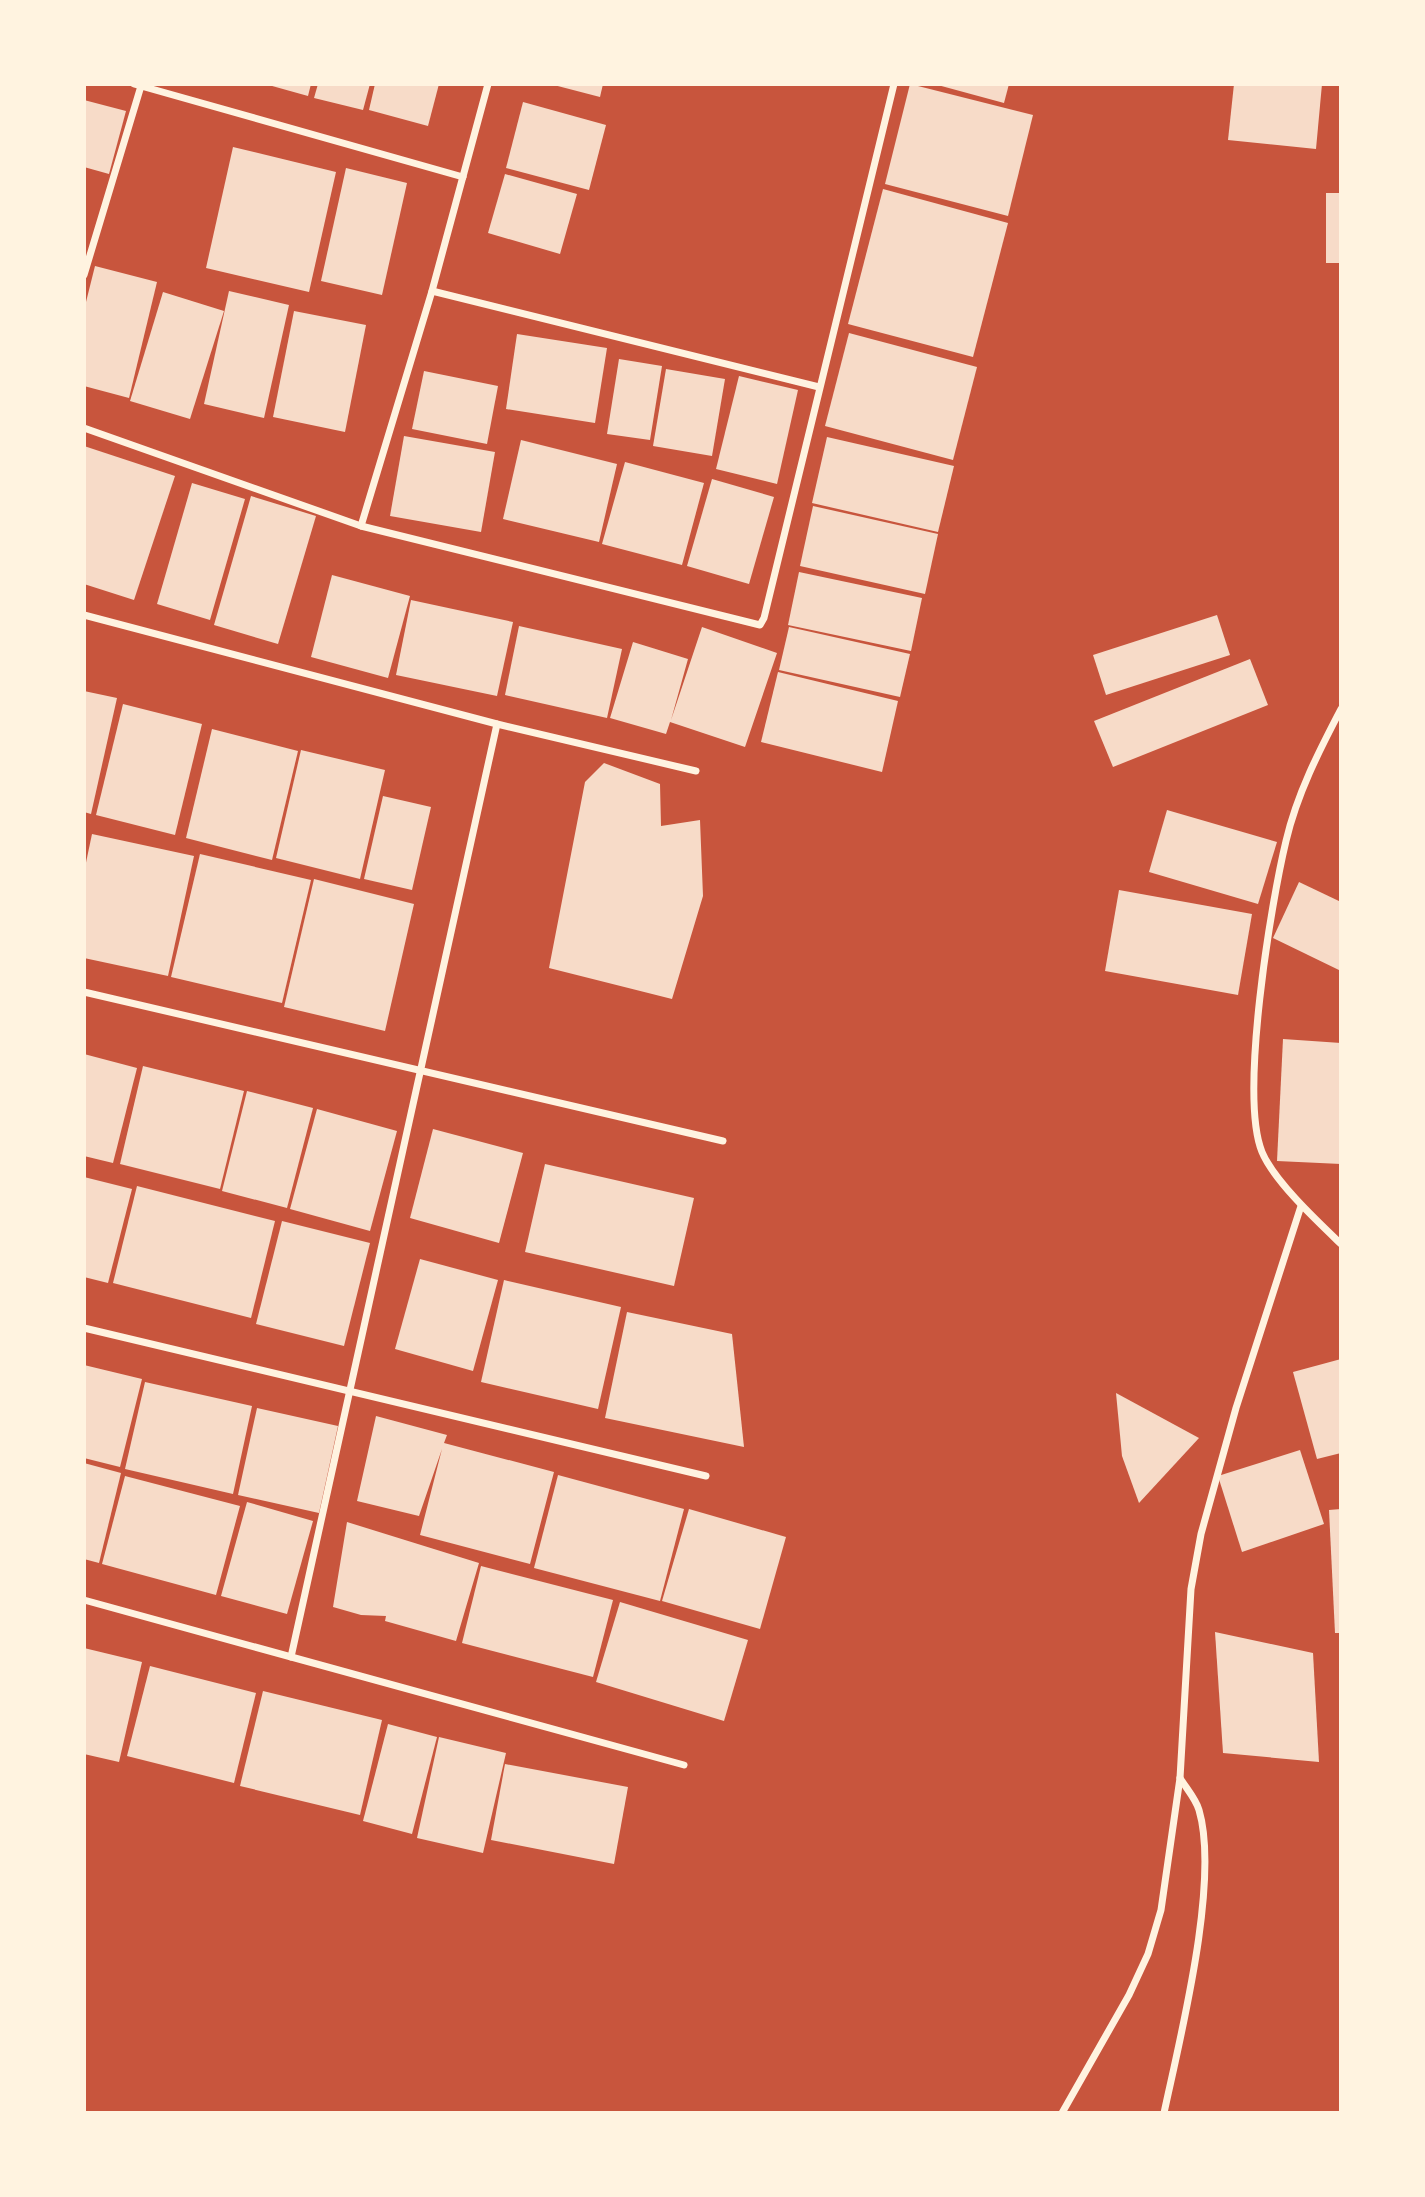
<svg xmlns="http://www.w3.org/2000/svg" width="1425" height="2197" viewBox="0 0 1425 2197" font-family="Raleway,sans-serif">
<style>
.building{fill:#f7dbc8}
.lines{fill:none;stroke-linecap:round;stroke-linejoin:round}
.minor{stroke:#fff3e0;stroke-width:7}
</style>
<rect width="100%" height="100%" fill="#c8553d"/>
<g class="building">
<path d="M 265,84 L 311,84 L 308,96 Z"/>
<path d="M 318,84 L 370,84 L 363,110 L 314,98 Z"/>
<path d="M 375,84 L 439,84 L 428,126 L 369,110 Z"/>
<path d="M 550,84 L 603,84 L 600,97 Z"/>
<path d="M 910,84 L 1033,115 L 1008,216 L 885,184 Z"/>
<path d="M 934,84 L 1009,84 L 1004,103 Z"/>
<path d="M 1234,84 L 1322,84 L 1316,149 L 1228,140 Z"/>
<path d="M 84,100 L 126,111 L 109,174 L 84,167 Z"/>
<path d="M 523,102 L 606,125 L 589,190 L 506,168 Z"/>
<path d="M 233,147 L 336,172 L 309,292 L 206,268 Z"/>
<path d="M 346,168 L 407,183 L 382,295 L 321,281 Z"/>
<path d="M 505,174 L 577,194 L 560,254 L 488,233 Z"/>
<path d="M 883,189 L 1008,223 L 973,357 L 848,324 Z"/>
<rect x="1326" y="193" width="15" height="70"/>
<path d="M 95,266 L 157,282 L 129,398 L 84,386 L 84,310 Z"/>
<path d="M 229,291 L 289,305 L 264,418 L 204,404 Z"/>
<path d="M 163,292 L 224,311 L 190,419 L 130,401 Z"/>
<path d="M 294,311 L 366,325 L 345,432 L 273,417 Z"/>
<path d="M 849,333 L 977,367 L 953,460 L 825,426 Z"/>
<path d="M 517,334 L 607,348 L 595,423 L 506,409 Z"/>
<path d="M 619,359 L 662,366 L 650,440 L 607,434 Z"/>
<path d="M 666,369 L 725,379 L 712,456 L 653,446 Z"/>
<path d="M 424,371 L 498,386 L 487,444 L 412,429 Z"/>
<path d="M 739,376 L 798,390 L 777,484 L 716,469 Z"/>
<path d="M 404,436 L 495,452 L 481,532 L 390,516 Z"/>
<path d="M 827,437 L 954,466 L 938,532 L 812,503 Z"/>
<path d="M 521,440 L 617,464 L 599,542 L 503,519 Z"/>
<path d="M 84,446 L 175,476 L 134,600 L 84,584 Z"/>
<path d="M 625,462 L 704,483 L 682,565 L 602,544 Z"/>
<path d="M 712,479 L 774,497 L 749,584 L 687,566 Z"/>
<path d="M 192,483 L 245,499 L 210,620 L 157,604 Z"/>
<path d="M 251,496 L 316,516 L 278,644 L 214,625 Z"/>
<path d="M 813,506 L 938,534 L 925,594 L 800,566 Z"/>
<path d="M 799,572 L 922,598 L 911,651 L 788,625 Z"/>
<path d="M 332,575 L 410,596 L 388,678 L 311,657 Z"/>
<path d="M 411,600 L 513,622 L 497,696 L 396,675 Z"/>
<path d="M 1217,615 L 1230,655 L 1106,695 L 1093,655 Z"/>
<path d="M 519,626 L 622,649 L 607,718 L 505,695 Z"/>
<path d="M 702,627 L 777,653 L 745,747 L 670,722 L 666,734 L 610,718 L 633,642 L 688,659 L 671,720 Z"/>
<path d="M 789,627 L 910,654 L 900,697 L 779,670 Z"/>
<path d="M 1250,659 L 1268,705 L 1113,767 L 1094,721 Z"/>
<path d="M 778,672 L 898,701 L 882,772 L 761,742 Z"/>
<path d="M 84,691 L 117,698 L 91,814 L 84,812 Z"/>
<path d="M 123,704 L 202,724 L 175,835 L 96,815 Z"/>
<path d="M 212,729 L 298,751 L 272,860 L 186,838 Z"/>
<path d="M 301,750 L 385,770 L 360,879 L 276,858 Z"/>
<path d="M 604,763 L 660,784 L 661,826 L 700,820 L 703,896 L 672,999 L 549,968 L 585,782 Z"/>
<path d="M 383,796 L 431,807 L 412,890 L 364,879 Z"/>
<path d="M 1167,810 L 1277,842 L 1258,904 L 1149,872 Z"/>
<path d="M 92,834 L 194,856 L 168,976 L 84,958 L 84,872 Z"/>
<path d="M 200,854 L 311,880 L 282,1003 L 171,977 Z"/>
<path d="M 314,879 L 414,904 L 385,1031 L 284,1007 Z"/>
<path d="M 1299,882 L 1341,902 L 1341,971 L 1273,938 Z"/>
<path d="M 1119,890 L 1252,914 L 1238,995 L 1105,971 Z"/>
<path d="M 1283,1039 L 1341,1043 L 1341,1164 L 1277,1161 Z"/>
<path d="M 84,1054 L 137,1068 L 113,1163 L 84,1156 Z"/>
<path d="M 143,1066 L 244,1091 L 220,1189 L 120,1164 Z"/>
<path d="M 247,1091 L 313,1108 L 287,1208 L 222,1191 Z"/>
<path d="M 317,1109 L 397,1131 L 370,1231 L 290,1209 Z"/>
<path d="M 433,1129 L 523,1153 L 499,1243 L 410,1218 Z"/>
<path d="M 545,1164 L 694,1198 L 674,1286 L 525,1252 Z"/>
<path d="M 84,1177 L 132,1189 L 108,1283 L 84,1277 Z"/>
<path d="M 137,1186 L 275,1221 L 251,1318 L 113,1283 Z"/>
<path d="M 282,1221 L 370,1243 L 344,1346 L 256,1324 Z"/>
<path d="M 420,1259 L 498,1280 L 473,1371 L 395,1349 Z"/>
<path d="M 504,1280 L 621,1307 L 598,1409 L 481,1382 Z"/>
<path d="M 627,1312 L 732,1334 L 744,1447 L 605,1418 Z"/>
<path d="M 1341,1359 L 1341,1453 L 1317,1459 L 1293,1372 Z"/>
<path d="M 84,1365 L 142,1379 L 120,1467 L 84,1458 Z"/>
<path d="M 145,1382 L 252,1406 L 233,1494 L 125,1469 Z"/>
<path d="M 1116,1393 L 1199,1438 L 1139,1503 L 1122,1456 Z"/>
<path d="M 257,1408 L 338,1426 L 319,1513 L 238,1495 Z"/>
<path d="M 376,1416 L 447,1435 L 444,1443 L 554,1472 L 530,1564 L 420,1535 L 442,1449 L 419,1516 L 357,1501 Z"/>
<path d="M 1300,1450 L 1324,1524 L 1242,1552 L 1218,1476 Z"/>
<path d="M 84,1463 L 121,1473 L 99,1563 L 84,1559 Z"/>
<path d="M 558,1475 L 684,1509 L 660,1601 L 534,1568 Z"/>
<path d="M 125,1476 L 240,1506 L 216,1595 L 102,1564 Z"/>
<path d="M 247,1502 L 313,1521 L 287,1614 L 221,1596 Z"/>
<path d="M 689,1509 L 786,1537 L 760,1629 L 662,1601 Z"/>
<path d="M 1341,1509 L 1341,1633 L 1335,1633 L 1329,1510 Z"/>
<path d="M 347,1522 L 479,1563 L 456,1641 L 385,1621 L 386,1616 L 361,1615 L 333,1607 Z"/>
<path d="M 481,1566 L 613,1600 L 593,1677 L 462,1643 Z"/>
<path d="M 620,1602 L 748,1640 L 724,1721 L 596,1682 Z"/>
<path d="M 1215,1632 L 1313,1653 L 1319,1762 L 1223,1753 Z"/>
<path d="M 84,1648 L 142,1662 L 119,1762 L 84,1754 Z"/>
<path d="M 150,1666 L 256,1693 L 234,1783 L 127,1756 Z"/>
<path d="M 263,1691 L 382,1720 L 360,1815 L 240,1786 Z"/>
<path d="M 388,1724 L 437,1737 L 412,1834 L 363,1821 Z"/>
<path d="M 439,1737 L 506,1753 L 483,1853 L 417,1838 Z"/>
<path d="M 505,1764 L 628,1787 L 614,1864 L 491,1840 Z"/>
</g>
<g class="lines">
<g class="minor">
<path d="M 134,84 L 463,177"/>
<path d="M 84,275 L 141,86"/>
<path d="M 432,291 L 819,387"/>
<path d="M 84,428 L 361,526 L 760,625 L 764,618 L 894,84"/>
<path d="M 361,526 L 432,291 L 488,84"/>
<path d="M 84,615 L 497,724 L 696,771"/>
<path d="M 1341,709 C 1319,751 1297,794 1286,841 C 1271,903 1239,1096 1262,1152 C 1274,1181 1318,1222 1341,1244"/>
<path d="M 84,992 L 723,1141"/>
<path d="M 84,1328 L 706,1476"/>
<path d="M 84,1600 L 684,1765"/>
<path d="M 291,1657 L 497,724"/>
<path d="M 1062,2113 L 1129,1995 L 1148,1954 L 1161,1910 L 1180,1778 L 1191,1589 L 1201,1534 L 1236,1408 L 1301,1206"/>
<path d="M 1164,2113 C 1180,2038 1220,1881 1199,1810 C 1196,1799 1186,1788 1180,1778"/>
</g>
</g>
<rect width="1425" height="2197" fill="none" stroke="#fff3e0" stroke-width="172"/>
</svg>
